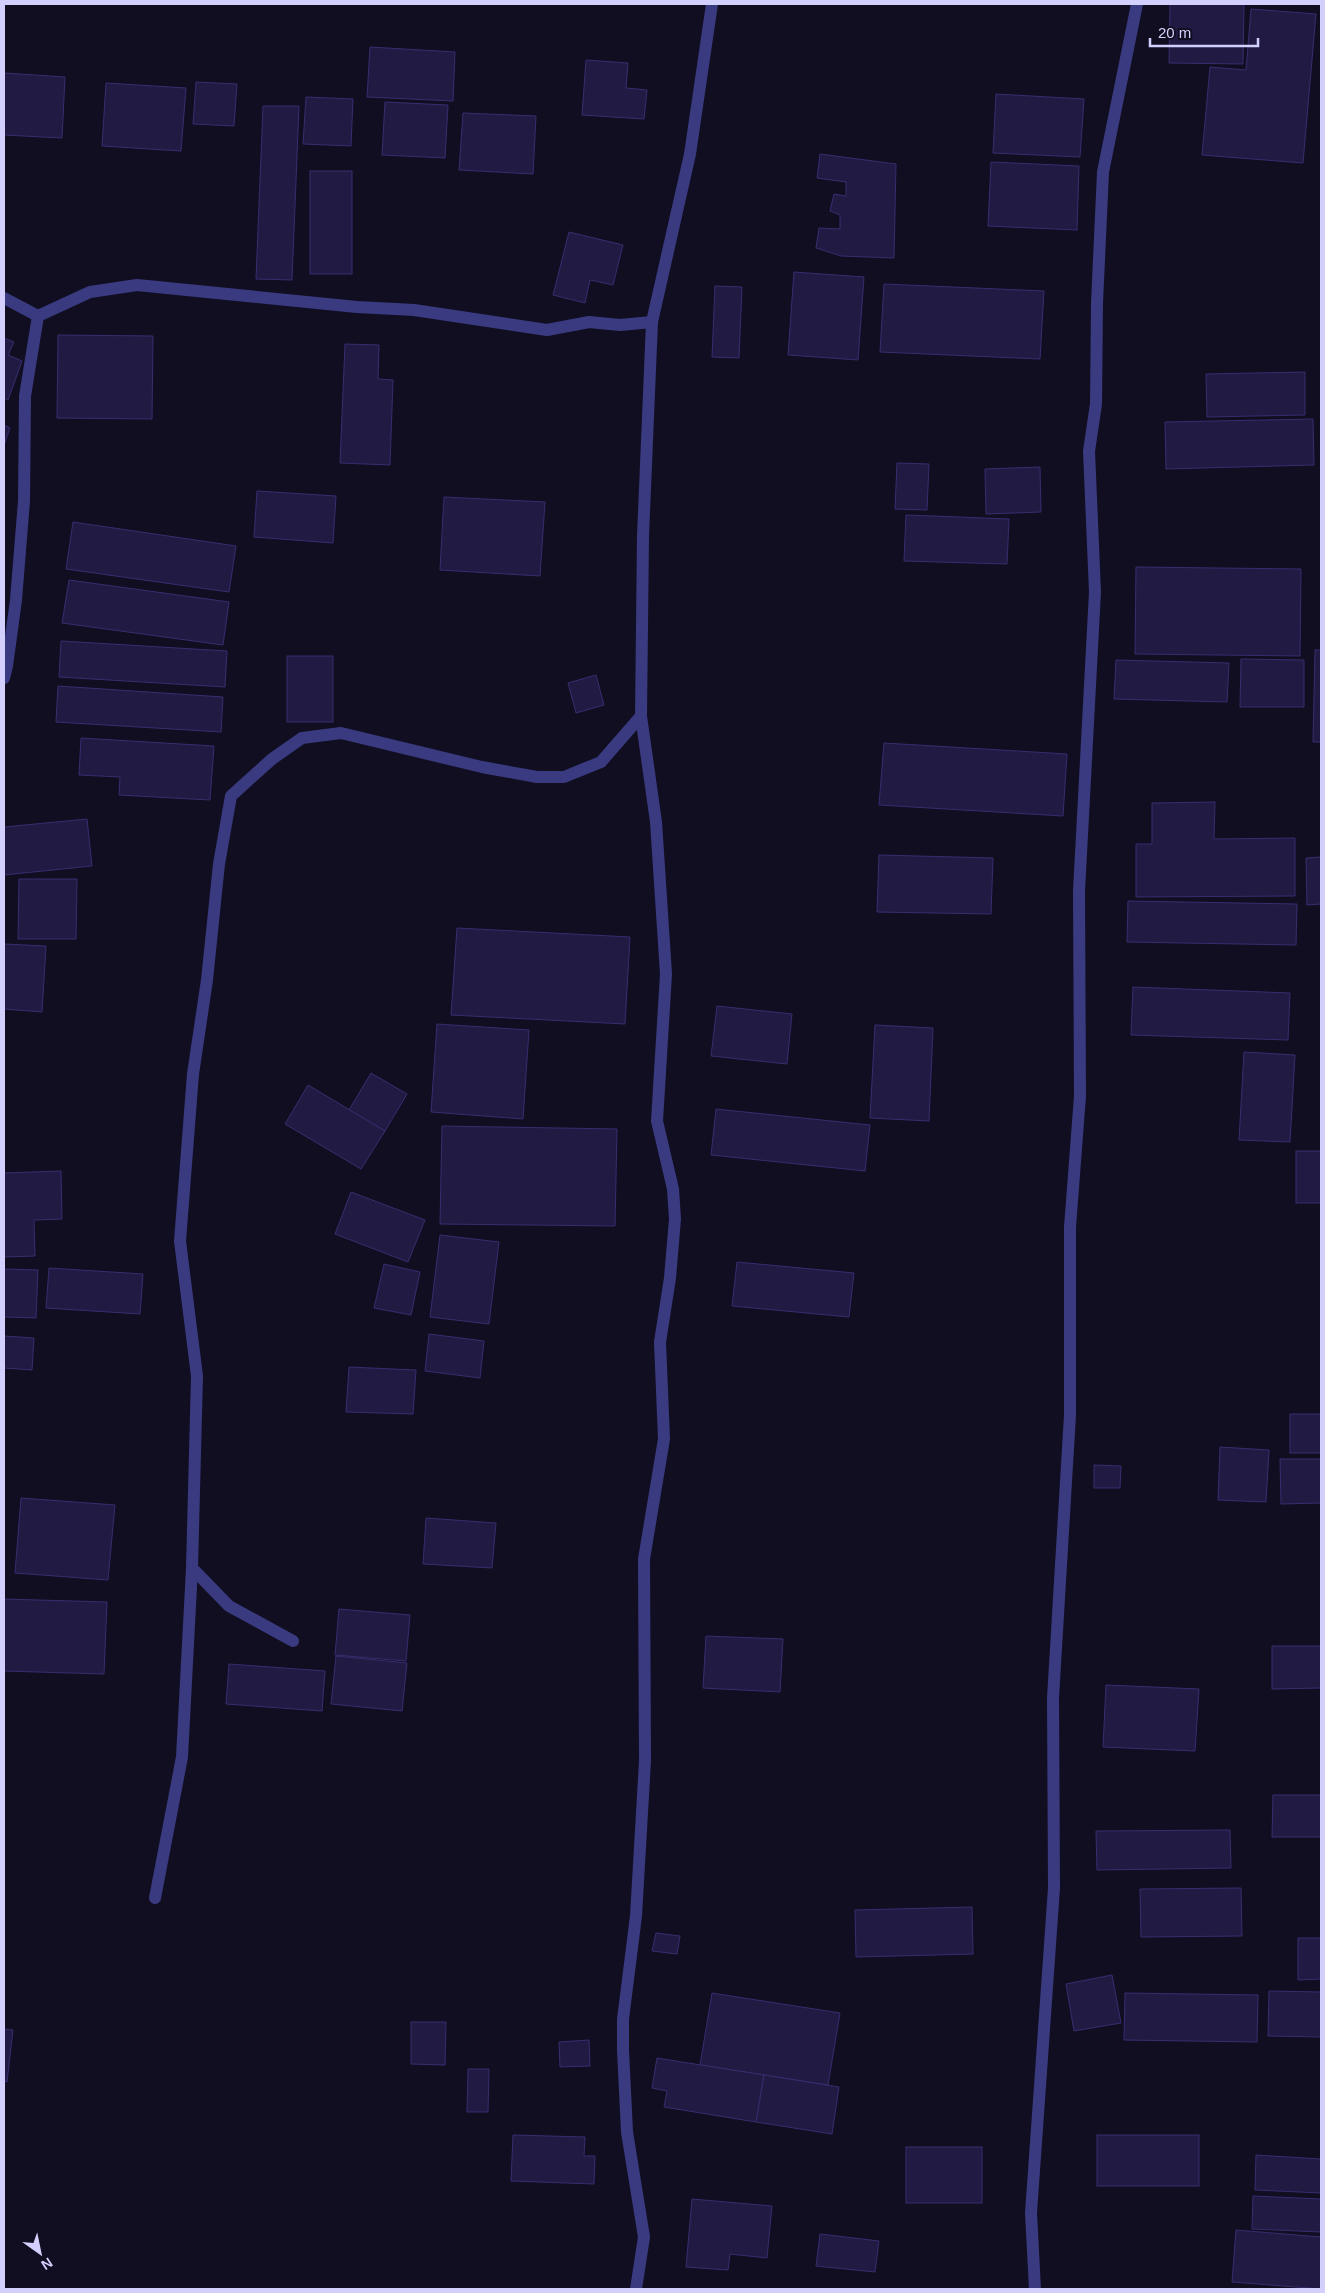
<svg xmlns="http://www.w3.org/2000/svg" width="1325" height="2293" viewBox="0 0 1325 2293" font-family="Helvetica,sans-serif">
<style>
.building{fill:#211b43;stroke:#382d6f}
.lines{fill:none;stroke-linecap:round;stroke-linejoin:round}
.street{stroke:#3a3a81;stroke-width:12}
</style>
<rect width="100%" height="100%" fill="#110e22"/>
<g class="building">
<path d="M 1170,4 L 1244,4 L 1243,64 L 1169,63 Z"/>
<path d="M 1251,9 L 1316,14 L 1303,163 L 1202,155 L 1210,67 L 1246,70 Z"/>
<path d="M 370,47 L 455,52 L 453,101 L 367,97 Z"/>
<path d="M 586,60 L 628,63 L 626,88 L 647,90 L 644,119 L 582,115 Z"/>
<path d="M 4,73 L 65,77 L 62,138 L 4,135 Z"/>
<path d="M 196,82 L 237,84 L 234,126 L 193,124 Z"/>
<path d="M 106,83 L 186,88 L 181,151 L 102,146 Z"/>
<path d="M 996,94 L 1084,99 L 1080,157 L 993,153 Z"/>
<path d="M 306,97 L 353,99 L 351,146 L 303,144 Z"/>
<path d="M 385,102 L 448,105 L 445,158 L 382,155 Z"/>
<path d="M 263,106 L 299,106 L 292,280 L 256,279 Z"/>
<path d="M 463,113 L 536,116 L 533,174 L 459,170 Z"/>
<path d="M 820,154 L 896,164 L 894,258 L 841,256 L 816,248 L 819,228 L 840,229 L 840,215 L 830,211 L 834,194 L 846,196 L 846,182 L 817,178 Z"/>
<path d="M 991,162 L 1079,166 L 1077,230 L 988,226 Z"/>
<rect x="310" y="171" width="42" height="103"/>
<path d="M 569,232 L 623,245 L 613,285 L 590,280 L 585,303 L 553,295 Z"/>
<path d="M 794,272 L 864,277 L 858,360 L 788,355 Z"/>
<path d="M 884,284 L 1044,291 L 1040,359 L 880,352 Z"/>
<path d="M 715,286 L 742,287 L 739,358 L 712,357 Z"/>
<path d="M 58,335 L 153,336 L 152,419 L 57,418 Z"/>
<path d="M 4,338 L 14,342 L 8,355 L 22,361 L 8,400 L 4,398 Z"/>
<path d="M 345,344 L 379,345 L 378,379 L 393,380 L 390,465 L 340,463 Z"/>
<path d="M 1305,372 L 1305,415 L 1207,417 L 1206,374 Z"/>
<path d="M 1313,419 L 1314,465 L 1166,469 L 1165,422 Z"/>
<path d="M 4,425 L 10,428 L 4,445 Z"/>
<path d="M 897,463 L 929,464 L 927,510 L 895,509 Z"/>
<path d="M 1040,467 L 1041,512 L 986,514 L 985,469 Z"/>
<path d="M 257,491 L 336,496 L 333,543 L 254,537 Z"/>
<path d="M 444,497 L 545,502 L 540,576 L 440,570 Z"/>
<path d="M 906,515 L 1009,519 L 1007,564 L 904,561 Z"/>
<path d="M 73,522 L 236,546 L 229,592 L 66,569 Z"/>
<path d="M 1136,567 L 1301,569 L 1300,656 L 1135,654 Z"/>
<path d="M 69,580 L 229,602 L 223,645 L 62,623 Z"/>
<path d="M 61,641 L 227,651 L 225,687 L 59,677 Z"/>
<path d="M 1315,650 L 1321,650 L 1321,742 L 1313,742 Z"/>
<rect x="287" y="656" width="46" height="66"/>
<path d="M 1241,659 L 1304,660 L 1304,707 L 1240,707 Z"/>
<path d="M 1116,660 L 1229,663 L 1227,702 L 1114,699 Z"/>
<path d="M 596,675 L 604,705 L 576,713 L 568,683 Z"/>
<path d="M 58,686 L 223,697 L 221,732 L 56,722 Z"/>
<path d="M 81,738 L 214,746 L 210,800 L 119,795 L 120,777 L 79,775 Z"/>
<path d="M 884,743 L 1067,754 L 1063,816 L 879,805 Z"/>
<path d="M 1215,802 L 1214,839 L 1295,838 L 1295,896 L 1136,897 L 1136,844 L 1152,844 L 1152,803 Z"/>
<path d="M 87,819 L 92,866 L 4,875 L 4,827 Z"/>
<path d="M 879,855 L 993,858 L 991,914 L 877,912 Z"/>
<path d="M 1321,857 L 1321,904 L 1307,905 L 1306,858 Z"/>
<path d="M 19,879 L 77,879 L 76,939 L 18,939 Z"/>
<path d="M 1128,901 L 1297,904 L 1296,945 L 1127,942 Z"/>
<path d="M 457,928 L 630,937 L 625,1024 L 451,1015 Z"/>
<path d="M 4,944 L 46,946 L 42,1012 L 4,1009 Z"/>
<path d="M 1133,987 L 1290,993 L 1288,1040 L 1131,1035 Z"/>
<path d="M 717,1006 L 792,1014 L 787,1064 L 711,1056 Z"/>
<path d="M 437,1024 L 529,1030 L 523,1119 L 431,1112 Z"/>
<path d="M 875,1025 L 933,1028 L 929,1121 L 870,1118 Z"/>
<path d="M 1244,1052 L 1295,1055 L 1290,1142 L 1239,1140 Z"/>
<path d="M 371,1073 L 407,1094 L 385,1131 L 349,1110 Z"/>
<path d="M 308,1085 L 385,1131 L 361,1169 L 285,1124 Z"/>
<path d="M 716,1109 L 870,1125 L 865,1171 L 711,1155 Z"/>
<path d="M 442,1126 L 617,1129 L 615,1226 L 440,1224 Z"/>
<rect x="1296" y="1151" width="25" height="52"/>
<path d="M 61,1171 L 62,1219 L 34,1220 L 35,1256 L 4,1257 L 4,1173 Z"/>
<path d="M 351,1192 L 425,1220 L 408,1262 L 335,1234 Z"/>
<path d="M 440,1235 L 499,1242 L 489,1324 L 430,1317 Z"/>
<path d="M 737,1262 L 854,1273 L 849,1317 L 732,1306 Z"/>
<path d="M 384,1264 L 420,1272 L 411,1315 L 374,1308 Z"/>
<path d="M 49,1268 L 143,1274 L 140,1314 L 46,1308 Z"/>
<path d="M 4,1269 L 38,1270 L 36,1318 L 4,1317 Z"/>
<path d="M 429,1334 L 484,1341 L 480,1378 L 425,1371 Z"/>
<path d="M 4,1336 L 34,1338 L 32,1370 L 4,1368 Z"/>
<path d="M 349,1367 L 416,1370 L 413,1414 L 346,1412 Z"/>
<rect x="1290" y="1414" width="31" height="39"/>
<path d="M 1220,1447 L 1269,1450 L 1266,1502 L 1218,1500 Z"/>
<path d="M 1280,1459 L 1321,1459 L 1321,1503 L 1281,1504 Z"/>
<path d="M 1094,1465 L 1121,1466 L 1120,1488 L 1094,1488 Z"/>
<path d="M 21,1498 L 115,1505 L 108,1580 L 15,1573 Z"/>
<path d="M 426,1518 L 496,1523 L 492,1568 L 423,1564 Z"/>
<path d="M 4,1599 L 107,1602 L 104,1674 L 4,1671 Z"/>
<path d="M 339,1609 L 410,1615 L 406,1661 L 335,1655 Z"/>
<path d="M 706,1636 L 783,1639 L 780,1692 L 703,1688 Z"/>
<path d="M 1272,1646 L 1321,1646 L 1321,1688 L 1272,1689 Z"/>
<path d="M 336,1656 L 407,1663 L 402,1711 L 331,1704 Z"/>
<path d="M 229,1664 L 325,1671 L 322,1711 L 226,1704 Z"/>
<path d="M 1106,1685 L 1199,1689 L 1195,1751 L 1103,1747 Z"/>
<path d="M 1273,1795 L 1321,1795 L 1321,1837 L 1272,1837 Z"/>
<path d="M 1230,1830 L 1231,1868 L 1097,1870 L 1096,1831 Z"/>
<path d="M 1241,1888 L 1242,1936 L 1141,1937 L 1140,1889 Z"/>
<path d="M 972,1907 L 973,1954 L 856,1957 L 855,1910 Z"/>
<path d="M 656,1933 L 680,1936 L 677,1954 L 652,1951 Z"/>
<path d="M 1298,1938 L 1321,1938 L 1321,1979 L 1298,1980 Z"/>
<path d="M 1112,1975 L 1121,2023 L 1074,2031 L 1066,1984 Z"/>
<path d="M 1269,1991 L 1321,1992 L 1321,2037 L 1268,2036 Z"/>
<path d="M 712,1993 L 840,2013 L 828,2085 L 700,2065 Z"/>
<path d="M 1125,1993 L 1258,1995 L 1257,2042 L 1124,2040 Z"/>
<path d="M 411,2022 L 446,2022 L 445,2065 L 411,2064 Z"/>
<path d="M 4,2029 L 13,2030 L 7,2082 L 4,2081 Z"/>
<path d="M 589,2040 L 590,2066 L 560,2067 L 559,2042 Z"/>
<path d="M 657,2058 L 764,2075 L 756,2122 L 664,2107 L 667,2091 L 652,2088 Z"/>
<path d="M 468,2069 L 489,2069 L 488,2112 L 467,2112 Z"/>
<path d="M 764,2075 L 839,2087 L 832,2134 L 756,2122 Z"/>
<path d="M 513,2135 L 585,2137 L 584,2156 L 595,2156 L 594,2184 L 511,2181 Z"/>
<rect x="1097" y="2135" width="102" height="51"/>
<rect x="906" y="2147" width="76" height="56"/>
<path d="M 1256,2155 L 1321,2159 L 1321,2193 L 1255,2190 Z"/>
<path d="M 1253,2196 L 1321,2199 L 1321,2232 L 1252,2229 Z"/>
<path d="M 692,2199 L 772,2206 L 767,2258 L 730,2254 L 728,2270 L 686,2267 Z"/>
<path d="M 1236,2230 L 1321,2237 L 1321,2289 L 1232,2282 Z"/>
<path d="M 820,2234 L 879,2241 L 875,2272 L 816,2266 Z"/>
</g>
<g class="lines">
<g class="street">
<path d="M 4,298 L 38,316"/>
<path d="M 38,316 L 90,292 L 137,285 L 357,307 L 414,310 L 547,330 L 589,322 L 620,325 L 652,322"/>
<path d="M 4,678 L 7,666 L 16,600 L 24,501 L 25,396 L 38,316"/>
<path d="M 192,1568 L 229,1606 L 293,1641"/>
<path d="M 155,1898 L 182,1757 L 192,1568 L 197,1376 L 180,1241 L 193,1074 L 207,980 L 219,864 L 231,796 L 272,759 L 302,738 L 341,733 L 482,767 L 537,777 L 564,777 L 601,762 L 641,716"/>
<path d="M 636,2289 L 644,2237 L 627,2132 L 623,2050 L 623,2019 L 636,1916 L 645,1761 L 644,1559 L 664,1439 L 660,1342 L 670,1278 L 675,1219 L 673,1189 L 657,1121 L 666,974 L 656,822 L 641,716 L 643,536 L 652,322 L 690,154 L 712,4"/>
<path d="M 1035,2289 L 1031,2213 L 1054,1888 L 1053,1698 L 1070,1415 L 1070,1227 L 1080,1096 L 1079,891 L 1095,592 L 1089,451 L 1096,404 L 1097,303 L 1103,172 L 1137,4"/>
</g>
</g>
<rect width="1325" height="2293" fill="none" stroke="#d4d0fe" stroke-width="10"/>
<g transform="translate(40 2253) rotate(147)" stroke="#110e22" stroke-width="4" paint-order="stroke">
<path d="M0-4L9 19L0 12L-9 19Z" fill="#d4d0fe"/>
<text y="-8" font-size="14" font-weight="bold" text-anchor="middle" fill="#d4d0fe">N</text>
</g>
<path d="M1150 38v8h108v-8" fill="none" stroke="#d4d0fe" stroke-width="2.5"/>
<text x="1158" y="38" font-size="15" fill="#d4d0fe" stroke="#110e22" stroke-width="4" paint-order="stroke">20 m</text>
</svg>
